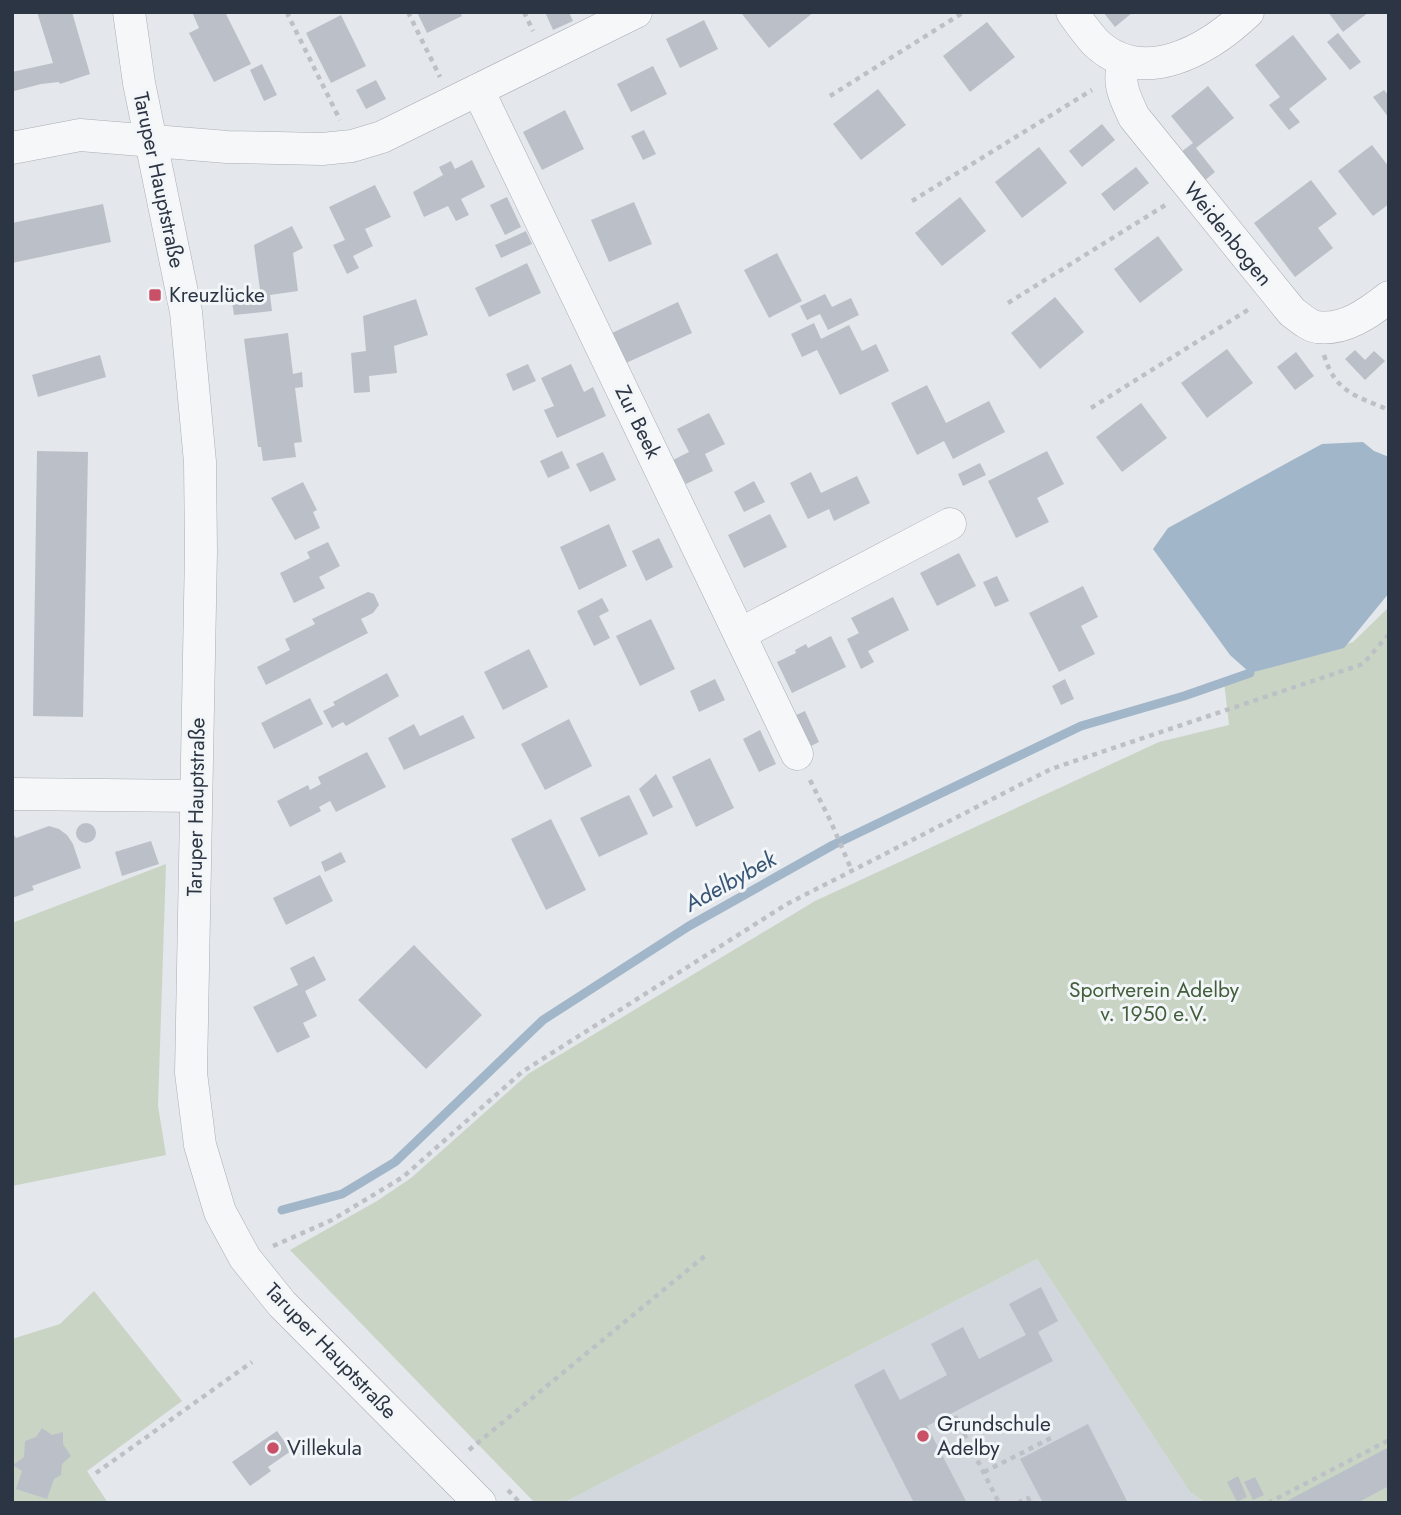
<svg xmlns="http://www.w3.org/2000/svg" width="1401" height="1515" viewBox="0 0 1401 1515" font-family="Jost,sans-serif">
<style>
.built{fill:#d2d6dd}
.green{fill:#cad4c5}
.water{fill:#a1b6c9}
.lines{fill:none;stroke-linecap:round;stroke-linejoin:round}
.stream{stroke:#a1b6c9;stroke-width:9}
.building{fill:#bbc0c8}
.minor-casing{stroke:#a9aeb5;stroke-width:33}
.path{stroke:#bdc1c6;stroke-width:4.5;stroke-dasharray:5 5;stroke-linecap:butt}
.minor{stroke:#f6f7f9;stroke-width:32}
.poi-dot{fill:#c95067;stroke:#f3f6f8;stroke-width:2.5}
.labels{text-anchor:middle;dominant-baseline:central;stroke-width:6;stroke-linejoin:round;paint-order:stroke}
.street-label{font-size:21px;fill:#2c3543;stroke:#f3f6f8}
.poi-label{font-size:21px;fill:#2c3543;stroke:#f3f6f8;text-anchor:start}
.park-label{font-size:21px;fill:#425e3a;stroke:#f3f6f8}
.water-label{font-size:23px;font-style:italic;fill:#385575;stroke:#f3f6f8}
</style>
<rect width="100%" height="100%" fill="#e4e7eb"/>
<path class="built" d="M 1037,1259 L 1190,1492 L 1206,1503 L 563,1503 Z"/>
<g class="green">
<path d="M 1389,607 L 1389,1503 L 1206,1503 L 1190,1492 L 1037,1259 L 563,1503 L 535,1503 L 290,1250 L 377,1201 L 411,1178 L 528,1074 L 815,901 L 1159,742 L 1229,725 L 1224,681 L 1353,642 Z"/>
<path d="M 166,864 L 158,1106 L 166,1155 L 12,1186 L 12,923 Z"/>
<path d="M 94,1291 L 182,1401 L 87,1471 L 108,1503 L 12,1503 L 12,1339 L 60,1324 Z"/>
</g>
<path class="water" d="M 1363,442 L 1374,451 L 1389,457 L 1389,593 L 1344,648 L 1250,673 L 1230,655 L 1153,549 L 1168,528 L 1322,444 Z"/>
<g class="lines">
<path class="stream" d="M 282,1210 L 342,1194 L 395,1162 L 543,1020 L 689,926 L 833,845 L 1081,726 L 1184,696 L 1250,673"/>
</g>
<g class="building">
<path d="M 37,12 L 72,12 L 90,74 L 60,84 L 59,82 L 41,84 L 14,91 L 12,72 L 53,63 Z"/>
<path d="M 192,12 L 230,12 L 226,14 L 251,64 L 214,82 L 189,33 L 199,28 Z"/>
<path d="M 417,12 L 460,12 L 462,16 L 427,33 Z"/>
<path d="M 545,12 L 569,12 L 573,21 L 553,30 Z"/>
<path d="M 744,12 L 814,12 L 769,48 L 742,14 Z"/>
<path d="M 1103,12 L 1133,12 L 1115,27 Z"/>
<path d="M 1328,12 L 1369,12 L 1343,32 Z"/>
<path d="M 341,15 L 366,66 L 331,83 L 306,33 Z"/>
<path d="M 704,20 L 718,49 L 680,68 L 666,39 Z"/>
<path d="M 987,22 L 1015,57 L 970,92 L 943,56 Z"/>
<path d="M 1338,33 L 1361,62 L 1350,70 L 1327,42 Z"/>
<path d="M 1293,35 L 1327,79 L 1289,109 L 1300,122 L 1289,130 L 1269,105 L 1280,97 L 1255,65 Z"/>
<path d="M 262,64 L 277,95 L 264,101 L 250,70 Z"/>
<path d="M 653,66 L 667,94 L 631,112 L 617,84 Z"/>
<path d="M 376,80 L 386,99 L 366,109 L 356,90 Z"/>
<path d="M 1208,86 L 1234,118 L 1196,148 L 1215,172 L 1204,181 L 1181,152 L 1193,143 L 1171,116 Z"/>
<path d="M 878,89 L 906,125 L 861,160 L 833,124 Z"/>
<path d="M 1384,90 L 1389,96 L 1389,118 L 1373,97 Z"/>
<path d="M 565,110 L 584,149 L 542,170 L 523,132 Z"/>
<path d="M 1102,124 L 1115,140 L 1082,167 L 1069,151 Z"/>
<path d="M 644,130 L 656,154 L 643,160 L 631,136 Z"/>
<path d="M 1372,145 L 1389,167 L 1389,204 L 1373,216 L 1338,171 Z"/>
<path d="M 1039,147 L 1067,183 L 1022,218 L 995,182 Z"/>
<path d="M 472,160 L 485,187 L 461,199 L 469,215 L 456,221 L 448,206 L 424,217 L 413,192 L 443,175 L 439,167 L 451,161 L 455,169 Z"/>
<path d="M 1136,167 L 1149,183 L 1114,211 L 1101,194 Z"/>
<path d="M 1311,180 L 1337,214 L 1318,228 L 1333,248 L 1295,277 L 1254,223 Z"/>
<path d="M 375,185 L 391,217 L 365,229 L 373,246 L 353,256 L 359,268 L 347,274 L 333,245 L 345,240 L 329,207 Z"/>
<path d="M 507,197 L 521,227 L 505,235 L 490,205 Z"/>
<path d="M 960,197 L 986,231 L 942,266 L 915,233 Z"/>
<path d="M 634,202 L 652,244 L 609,262 L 591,220 Z"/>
<path d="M 103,204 L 111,242 L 12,263 L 12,223 Z"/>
<path d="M 292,226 L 303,248 L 293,253 L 298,291 L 270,295 L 272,311 L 234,315 L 231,294 L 260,290 L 254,245 Z"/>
<path d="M 526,231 L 532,244 L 501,258 L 495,245 Z"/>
<path d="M 1158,236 L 1183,270 L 1140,303 L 1114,269 Z"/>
<path d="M 777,253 L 802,301 L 769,318 L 744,270 Z"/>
<path d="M 527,263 L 541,293 L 489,317 L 475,288 Z"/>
<path d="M 825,294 L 832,307 L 851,298 L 859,315 L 828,330 L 820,314 L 807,320 L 800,306 Z"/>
<path d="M 1055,297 L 1084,332 L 1040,369 L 1011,333 Z"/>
<path d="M 416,299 L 428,335 L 394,346 L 397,373 L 369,376 L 370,392 L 354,393 L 351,353 L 366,351 L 363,316 Z"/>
<path d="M 678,302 L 692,333 L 626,363 L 612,333 Z"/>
<path d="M 814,323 L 821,339 L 849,325 L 862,351 L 876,344 L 889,371 L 840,395 L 817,350 L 802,357 L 791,334 Z"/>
<path d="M 288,333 L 293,374 L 302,372 L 303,387 L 295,388 L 302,442 L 294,443 L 296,457 L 263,461 L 261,447 L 258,447 L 244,339 Z"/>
<path d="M 1227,349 L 1253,383 L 1207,418 L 1181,383 Z"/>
<path d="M 1355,350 L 1365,360 L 1374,351 L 1385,361 L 1365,380 L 1345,359 Z"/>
<path d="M 1296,352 L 1314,376 L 1295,390 L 1277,367 Z"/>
<path d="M 100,355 L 106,377 L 38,397 L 32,375 Z"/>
<path d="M 528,364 L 536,381 L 513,391 L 506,374 Z"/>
<path d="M 571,364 L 584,392 L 593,387 L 606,416 L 557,438 L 544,410 L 554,406 L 541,378 Z"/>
<path d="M 927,385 L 946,423 L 989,401 L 1005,432 L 953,459 L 944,441 L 917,455 L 891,403 Z"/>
<path d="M 1141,403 L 1167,438 L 1122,472 L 1096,437 Z"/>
<path d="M 709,413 L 725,444 L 705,454 L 713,471 L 686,484 L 673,460 L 689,452 L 677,429 Z"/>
<path d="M 37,451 L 88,452 L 83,717 L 33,716 Z"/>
<path d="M 562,451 L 570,468 L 548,478 L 540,461 Z"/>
<path d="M 1047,451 L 1064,484 L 1037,498 L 1049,522 L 1016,538 L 988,481 Z"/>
<path d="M 603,452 L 616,480 L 590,492 L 576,464 Z"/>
<path d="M 980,463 L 986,475 L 963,486 L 958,474 Z"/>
<path d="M 811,472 L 821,493 L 857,476 L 870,503 L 834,521 L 829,509 L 808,519 L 790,483 Z"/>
<path d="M 754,481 L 765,502 L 744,512 L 734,492 Z"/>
<path d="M 303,482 L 317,510 L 313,512 L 320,528 L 295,540 L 271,498 Z"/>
<path d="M 770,514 L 787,547 L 744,568 L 728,535 Z"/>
<path d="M 609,524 L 627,566 L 579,590 L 560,547 Z"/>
<path d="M 659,538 L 673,567 L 646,581 L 632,551 Z"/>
<path d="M 328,542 L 340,566 L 319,577 L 325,588 L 294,603 L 280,573 L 310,558 L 307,552 Z"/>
<path d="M 959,553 L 976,586 L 937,606 L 920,573 Z"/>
<path d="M 997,576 L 1009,601 L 995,607 L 983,582 Z"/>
<path d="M 1083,586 L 1098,617 L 1081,626 L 1095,654 L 1059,672 L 1029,613 Z"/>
<path d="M 368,592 L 374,594 L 379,605 L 373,613 L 361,619 L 368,633 L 266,685 L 257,667 L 290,650 L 285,639 L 315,624 L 312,619 Z"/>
<path d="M 893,597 L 909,630 L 868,651 L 874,662 L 861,669 L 847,639 L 859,633 L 851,618 Z"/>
<path d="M 602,598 L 609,611 L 599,616 L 610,638 L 594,646 L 577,611 Z"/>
<path d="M 651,619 L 675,669 L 640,686 L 616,636 Z"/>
<path d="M 831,636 L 846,667 L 792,693 L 777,662 L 796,653 L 795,650 L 806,644 L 808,648 Z"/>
<path d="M 529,649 L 548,687 L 503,710 L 484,672 Z"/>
<path d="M 387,673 L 399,696 L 346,726 L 343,722 L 332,728 L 323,711 L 335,705 L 333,702 Z"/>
<path d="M 715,679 L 725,700 L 699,712 L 690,691 Z"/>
<path d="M 1065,679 L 1074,699 L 1061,705 L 1052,686 Z"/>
<path d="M 310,698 L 323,724 L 274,749 L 261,723 Z"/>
<path d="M 805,711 L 819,742 L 805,749 L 790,718 Z"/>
<path d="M 463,715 L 475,738 L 404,770 L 388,738 L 414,724 L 420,736 Z"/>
<path d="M 569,719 L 592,766 L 545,790 L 521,744 Z"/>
<path d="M 760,730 L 776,764 L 759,772 L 743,739 Z"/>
<path d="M 367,752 L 386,787 L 336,812 L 330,801 L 319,807 L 321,811 L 290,827 L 277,801 L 308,785 L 310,790 L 321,784 L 318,777 Z"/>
<path d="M 710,758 L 734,808 L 696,827 L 672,777 Z"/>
<path d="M 656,774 L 673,807 L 653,817 L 639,789 Z"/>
<path d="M 629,795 L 648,834 L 599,857 L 580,818 Z"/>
<path d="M 551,819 L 586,890 L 546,910 L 511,839 Z"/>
<circle cx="86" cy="833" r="10"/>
<path d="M 49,826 L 59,829 L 67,835 L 73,844 L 81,868 L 32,886 L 34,890 L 12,898 L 12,832 L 16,838 Z"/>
<path d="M 151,841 L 159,864 L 122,876 L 115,852 Z"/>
<path d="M 341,852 L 346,862 L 325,872 L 321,862 Z"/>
<path d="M 320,875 L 333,901 L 286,925 L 273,898 Z"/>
<path d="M 414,945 L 482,1015 L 426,1069 L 358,1000 Z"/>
<path d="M 314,956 L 326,980 L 305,991 L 317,1016 L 303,1023 L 310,1037 L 277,1053 L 253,1007 L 298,985 L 290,968 Z"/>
<path d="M 1041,1287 L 1058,1321 L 1038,1332 L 1053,1361 L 927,1426 L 967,1503 L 914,1503 L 854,1385 L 884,1369 L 900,1400 L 947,1375 L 931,1344 L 963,1327 L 979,1359 L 1026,1335 L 1009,1304 Z"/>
<path d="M 1088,1424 L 1128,1503 L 1043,1503 L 1020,1459 Z"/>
<path d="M 42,1428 L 52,1435 L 63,1432 L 63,1444 L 71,1456 L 62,1464 L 61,1475 L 54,1479 L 47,1499 L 16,1489 L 22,1471 L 13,1465 L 24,1457 L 25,1441 L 36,1437 Z"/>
<path d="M 277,1431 L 291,1451 L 268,1467 L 271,1471 L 250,1486 L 232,1462 Z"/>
<path d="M 1389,1447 L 1389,1486 L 1357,1503 L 1283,1503 Z"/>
<path d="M 1238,1476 L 1247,1497 L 1237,1502 L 1227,1482 Z"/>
<path d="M 1255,1477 L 1264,1495 L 1253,1500 L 1244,1482 Z"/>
</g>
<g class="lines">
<defs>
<g id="minor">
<path d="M 129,12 L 139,83 L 186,312 L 200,462 L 201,551 L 191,1073 L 200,1145 L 220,1212 L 245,1258 L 282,1304 L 480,1503"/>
<path d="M 1072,12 C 1079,22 1087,33 1095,42 C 1143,89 1209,49 1248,12"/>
<path d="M 1125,61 C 1116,81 1125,98 1134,117 L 1292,312 C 1299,317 1309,326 1317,327 C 1344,331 1369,313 1389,297"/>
<path d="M 478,90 L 797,754"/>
<path d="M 12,148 L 80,135 L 227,147 L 322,149 L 352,146 L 382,137 L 636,12"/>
<path d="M 740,634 L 950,524"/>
<path d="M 12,794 L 196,796"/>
</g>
</defs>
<use href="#minor" class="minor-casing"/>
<g class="path">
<path d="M 289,12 L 288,15 L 340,120"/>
<path d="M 408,12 L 440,77"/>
<path d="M 524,12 L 533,31"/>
<path d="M 830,96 L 964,12"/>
<path d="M 912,201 L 1092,90"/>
<path d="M 1008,303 L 1167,204"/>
<path d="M 1324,355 C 1335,392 1356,396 1389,410"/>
<path d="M 1091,408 L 1251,308"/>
<path d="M 810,780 L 831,822 L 852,871"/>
<path d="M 273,1246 L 332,1220 L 403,1177 L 522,1072 L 787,904 L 1051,769 L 1363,664 L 1389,634"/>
<path d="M 955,1416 L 999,1503"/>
<path d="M 1389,1424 L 1389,1426"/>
<path d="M 469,1450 L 706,1255"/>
<path d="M 984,1472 L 1053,1437"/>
<path d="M 96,1473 L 252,1362"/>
<path d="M 508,1490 L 520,1503"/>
<path d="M 1018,1503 L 1028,1498 L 1030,1503"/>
<path d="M 1268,1503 L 1389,1440"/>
</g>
<use href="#minor" class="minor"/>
</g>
<g class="poi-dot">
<rect x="148" y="288" width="14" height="14" rx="3.5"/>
<circle cx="923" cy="1436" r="7"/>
<circle cx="273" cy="1448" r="7"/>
</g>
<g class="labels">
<g class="street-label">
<text transform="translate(159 180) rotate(78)">Taruper Hauptstraße</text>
<text transform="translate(1228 234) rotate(51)">Weidenbogen</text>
<text transform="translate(638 422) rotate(64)">Zur Beek</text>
<text transform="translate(196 807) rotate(-89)">Taruper Hauptstraße</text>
<text transform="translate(331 1351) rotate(46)">Taruper Hauptstraße</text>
</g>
<g class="poi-label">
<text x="169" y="295">Kreuzlücke</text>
<text x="937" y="1424">Grundschule<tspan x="937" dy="24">Adelby</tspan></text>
<text x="287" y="1448">Villekula</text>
</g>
<g class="park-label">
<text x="1154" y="990">Sportverein Adelby<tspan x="1154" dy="24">v. 1950 e.V.</tspan></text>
</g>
<g class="water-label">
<text transform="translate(730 881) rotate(-29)">Adelbybek</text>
</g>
</g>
<rect width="1401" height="1515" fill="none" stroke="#2c3543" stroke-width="28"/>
</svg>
